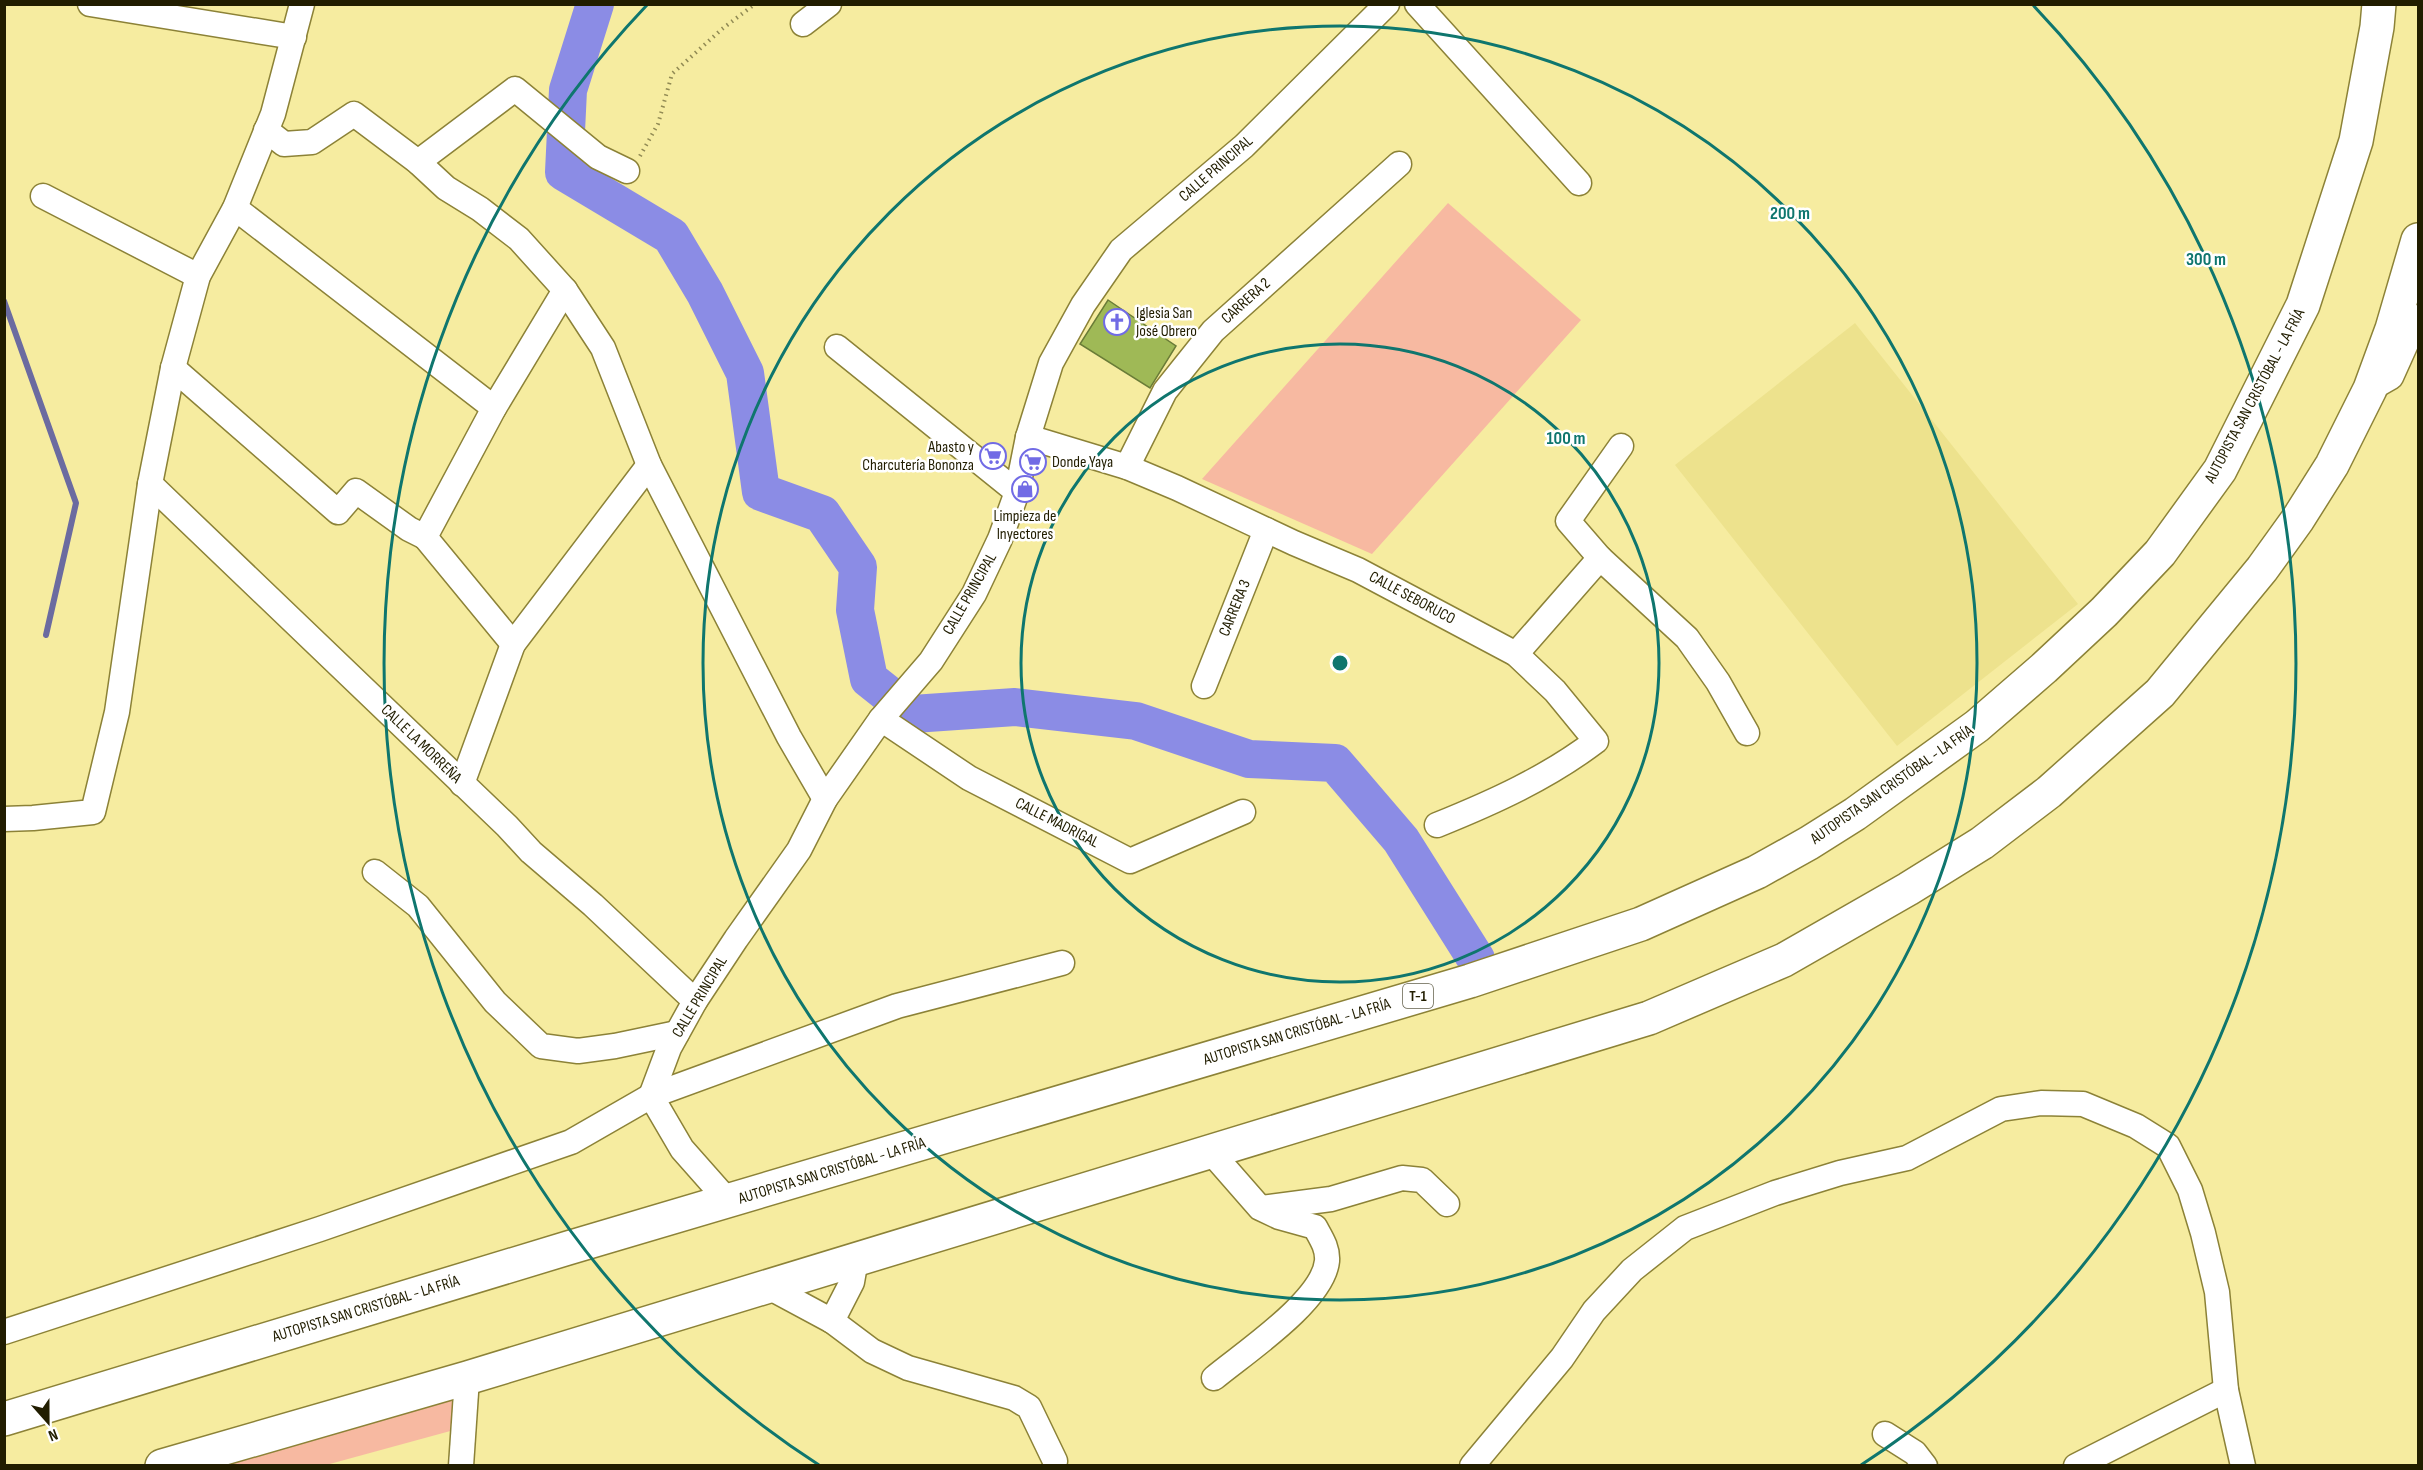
<svg xmlns="http://www.w3.org/2000/svg" width="2423" height="1470" viewBox="0 0 2423 1470" font-family="'Sofia Sans Condensed',sans-serif">
<style>
.built{fill:#ede28d}
.green{fill:#f7b9a1}
.lines{fill:none;stroke-linecap:round;stroke-linejoin:round}
.stream{stroke:#6b6ba0;stroke-width:6}
.river{stroke:#8b8ce5;stroke-width:38}
.building{fill:#9fb956;stroke:#6a7c37;stroke-width:1.5}
.minor-casing{stroke:#8c8237;stroke-width:27}
.highway-casing{stroke:#8c8237;stroke-width:36}
.path{stroke:#918a54;stroke-width:4;stroke-dasharray:1.5 4.5;stroke-linecap:butt}
.minor{stroke:#fff;stroke-width:24}
.highway{stroke:#fff;stroke-width:33}
.ring{fill:none;stroke:#0f766e;stroke-width:3}
.labels{text-anchor:middle;dominant-baseline:central;stroke-width:5;stroke-linejoin:round;paint-order:stroke}
.shield{fill:#fff;stroke:#64614c;stroke-width:1.5}
.shield-label{font-size:15px;font-weight:bold;fill:#211d00}
.street-label{font-size:16px;fill:#211d00;stroke:#fff}
.poi-label{font-size:16px;fill:#211d00;stroke:#fff;text-anchor:start}
.centre{fill:#0f766e;stroke:#fff;stroke-width:3}
.ring-label{font-size:18px;text-anchor:middle;font-weight:bold;fill:#0f766e;stroke:#fff;stroke-width:5;stroke-linejoin:round;paint-order:stroke}
</style>
<rect width="100%" height="100%" fill="#f6eca0"/>
<path class="built" d="M 1855,323 L 2078,604 L 1897,746 L 1675,465 Z"/>
<g class="green">
<path d="M 1448,203 L 1581,320 L 1372,554 L 1202,479 Z"/>
<path d="M 467,1378 L 465,1427 L 326,1465 L 162,1466 Z"/>
</g>
<g class="lines">
<path class="stream" d="M 4,301 L 76,503 L 46,635"/>
<path class="river" d="M 595,4 L 568,90 L 564,172 L 671,236 L 705,293 L 745,373 L 761,492 L 822,514 L 858,567 L 855,610 L 869,679 L 913,714 L 1015,707 L 1136,721 L 1249,759 L 1335,763 L 1401,840 L 1476,959"/>
</g>
<path class="building" d="M 1108,300 L 1176,346 L 1150,388 L 1080,344 Z"/>
<g class="lines">
<defs>
<g id="minor">
<path d="M 90,4 L 294,37"/>
<path d="M 1417,4 L 1579,183"/>
<path d="M 803,24 L 829,4"/>
<path d="M 266,130 L 284,144 L 312,142 L 354,114 L 418,162 L 446,188 L 480,209 L 519,239 L 565,290 L 603,348 L 649,465 L 789,737 L 825,799"/>
<path d="M 418,162 L 515,89 L 598,157 L 627,171"/>
<path d="M 43,196 L 198,276"/>
<path d="M 235,208 L 494,408"/>
<path d="M 837,347 L 1017,492"/>
<path d="M 173,368 L 338,512 L 356,491 L 409,529 L 425,537"/>
<path d="M 2377,385 L 2391,377 L 2418,317"/>
<path d="M 1028,437 L 1127,467 L 1177,488 L 1294,543 L 1358,570 L 1516,654 L 1555,691 L 1596,741 C 1547,778 1494,802 1437,825"/>
<path d="M 1621,446 L 1568,521 L 1600,558 L 1687,638 L 1718,682 L 1747,733"/>
<path d="M 1127,467 L 1165,391 L 1213,331 L 1399,164"/>
<path d="M 150,484 L 507,826 L 531,852 L 593,905 L 695,1001"/>
<path d="M 513,644 L 425,537 L 494,408 L 565,290"/>
<path d="M 1516,654 L 1600,558"/>
<path d="M 1204,686 L 1266,530"/>
<path d="M 881,719 L 969,778 L 1130,861 L 1243,812"/>
<path d="M 462,784 L 513,644 L 649,465"/>
<path d="M 4,819 L 33,818 L 93,812 L 117,712 L 150,484 L 173,368 L 198,276 L 235,208 L 273,114 L 302,4"/>
<path d="M 375,872 L 418,906 L 495,1002 L 541,1046 L 578,1051 L 615,1046 L 677,1033"/>
<path d="M 651,1096 L 669,1048 L 695,1001 L 736,939 L 799,850 L 825,799 L 881,719 L 931,661 L 974,594 L 1000,539 L 1017,492 L 1028,437 L 1051,363 L 1083,305 L 1121,250 L 1244,146 L 1387,4"/>
<path d="M 651,1096 L 682,1149 L 728,1201"/>
<path d="M 1211,1152 L 1260,1208 L 1279,1217 L 1315,1227 C 1321,1238 1328,1248 1327,1261 C 1323,1301 1244,1353 1214,1378"/>
<path d="M 1262,1208 L 1331,1199 L 1402,1178 L 1422,1180 L 1447,1204"/>
<path d="M 767,1286 L 832,1321 L 872,1351 L 908,1368 L 1014,1398 L 1029,1407 L 1055,1461"/>
<path d="M 832,1321 L 852,1282 L 856,1259"/>
<path d="M 4,1332 L 320,1229 L 571,1142 L 651,1096 L 897,1006 L 1062,963"/>
<path d="M 1885,1434 L 1915,1453 L 1925,1466"/>
<path d="M 461,1466 L 467,1378"/>
<path d="M 1472,1466 L 1562,1358 L 1594,1311 L 1632,1270 L 1685,1228 L 1775,1193 L 1840,1173 L 1907,1158 L 2001,1109 L 2041,1103 L 2083,1104 L 2136,1126 L 2168,1146 L 2190,1190 L 2203,1233 L 2217,1292 L 2226,1390 L 2243,1466"/>
<path d="M 2076,1466 L 2226,1390"/>
</g>
<g id="highway">
<path d="M 4,1419 L 568,1248 L 1470,981 L 1641,924 L 1757,872 L 1809,843 L 1855,814 L 1977,726 L 2044,668 L 2104,612 L 2160,553 L 2220,470 L 2303,305 L 2356,141 L 2377,27 L 2379,4"/>
<path d="M 162,1466 L 467,1378 L 1649,1018 L 1784,960 L 1908,889 L 1982,843 L 2049,792 L 2160,693 L 2262,569 L 2298,519 L 2332,465 L 2370,389 L 2392,329 L 2418,240"/>
</g>
</defs>
<use href="#minor" class="minor-casing"/>
<use href="#highway" class="highway-casing"/>
<path class="path" d="M 640,156 L 658,124 L 672,74 L 722,29 L 755,4"/>
<use href="#minor" class="minor"/>
<use href="#highway" class="highway"/>
</g>
<g class="ring">
<circle cx="1340" cy="663" r="319"/>
<circle cx="1340" cy="663" r="637"/>
<path d="M819 1465A956 956 0 0 1 647 5M2033 5A956 956 0 0 1 1861 1465"/>
</g>
<defs>
<symbol id="church-ring" viewBox="-11 -11 22 22"><circle r="9.5" fill="#fff" stroke="#716be5" stroke-width="1.5"/><path d="M-1.2-6h2.4v3.5h3.3v2.4h-3.3V6h-2.4V-.1h-3.3v-2.4h3.3Z" fill="#716be5"/></symbol>
<symbol id="supermarket-ring" viewBox="-11 -11 22 22"><circle r="9.5" fill="#fff" stroke="#716be5" stroke-width="1.5"/><path d="M-6-5.5h2.5l.6 2H6L4.5 2H-2.5L-4.4-4H-6ZM-1.5 3.2a1.3 1.3 0 1 0 .1 0ZM3 3.2a1.3 1.3 0 1 0 .1 0Z" fill="#716be5"/></symbol>
<symbol id="shop-ring" viewBox="-11 -11 22 22"><circle r="9.5" fill="#fff" stroke="#716be5" stroke-width="1.5"/><path d="M-5-2.5h2.3a2.7 3.5 0 0 1 5.4 0H5L5.5 6h-11ZM-1.5-2.5h3a1.5 2.3 0 0 0-3 0Z" fill="#716be5"/></symbol>
</defs>
<g fill-rule="evenodd">
<use href="#church-ring" x="1102" y="307" width="30" height="30"/>
<use href="#supermarket-ring" x="978" y="441" width="30" height="30"/>
<use href="#supermarket-ring" x="1018" y="447" width="30" height="30"/>
<use href="#shop-ring" x="1010" y="474" width="30" height="30"/>
</g>
<g class="labels">
<rect class="shield" x="1403" y="984" width="30" height="24" rx="4.5"/>
<g class="shield-label">
<text x="1418" y="996">T-1</text>
</g>
<g class="street-label">
<text transform="translate(1216 169) rotate(-41)">CALLE PRINCIPAL</text>
<text transform="translate(1246 301) rotate(-42)">CARRERA 2</text>
<text transform="translate(2255 396) rotate(-62)">AUTOPISTA SAN CRISTÓBAL - LA FRÍA</text>
<text transform="translate(970 594) rotate(-60)">CALLE PRINCIPAL</text>
<text transform="translate(1412 598) rotate(28)">CALLE SEBORUCO</text>
<text transform="translate(1235 608) rotate(-68)">CARRERA 3</text>
<text transform="translate(421 744) rotate(44)">CALLE LA MORREÑA</text>
<text transform="translate(1892 785) rotate(-35)">AUTOPISTA SAN CRISTÓBAL - LA FRÍA</text>
<text transform="translate(1057 823) rotate(27)">CALLE MADRIGAL</text>
<text transform="translate(700 997) rotate(-59)">CALLE PRINCIPAL</text>
<text transform="translate(1297 1032) rotate(-17)">AUTOPISTA SAN CRISTÓBAL - LA FRÍA</text>
<text transform="translate(832 1171) rotate(-17)">AUTOPISTA SAN CRISTÓBAL - LA FRÍA</text>
<text transform="translate(366 1309) rotate(-17)">AUTOPISTA SAN CRISTÓBAL - LA FRÍA</text>
</g>
<g class="poi-label">
<text x="1136" y="313">Iglesia San<tspan x="1136" dy="18">José Obrero</tspan></text>
<text x="974" y="447" text-anchor="end">Abasto y<tspan x="974" dy="18">Charcutería Bononza</tspan></text>
<text x="1052" y="462">Donde Yaya</text>
<text x="1025" y="516" text-anchor="middle">Limpieza de<tspan x="1025" dy="18">Inyectores</tspan></text>
</g>
</g>
<circle cx="1340" cy="663" r="9" class="centre"/>
<g class="ring-label">
<text x="1790" y="219">200 m</text>
<text x="2206" y="265">300 m</text>
<text x="1566" y="444">100 m</text>
</g>
<rect width="2423" height="1470" fill="none" stroke="#211d00" stroke-width="12"/>
<g transform="translate(48 1422) rotate(159)" stroke="#ffffff" stroke-width="4.5" paint-order="stroke">
<path d="M0-4.5L10 22L0 15L-10 22Z" fill="#211d00"/>
<text y="-9" font-size="16" font-weight="bold" text-anchor="middle" fill="#211d00">N</text>
</g>
</svg>
